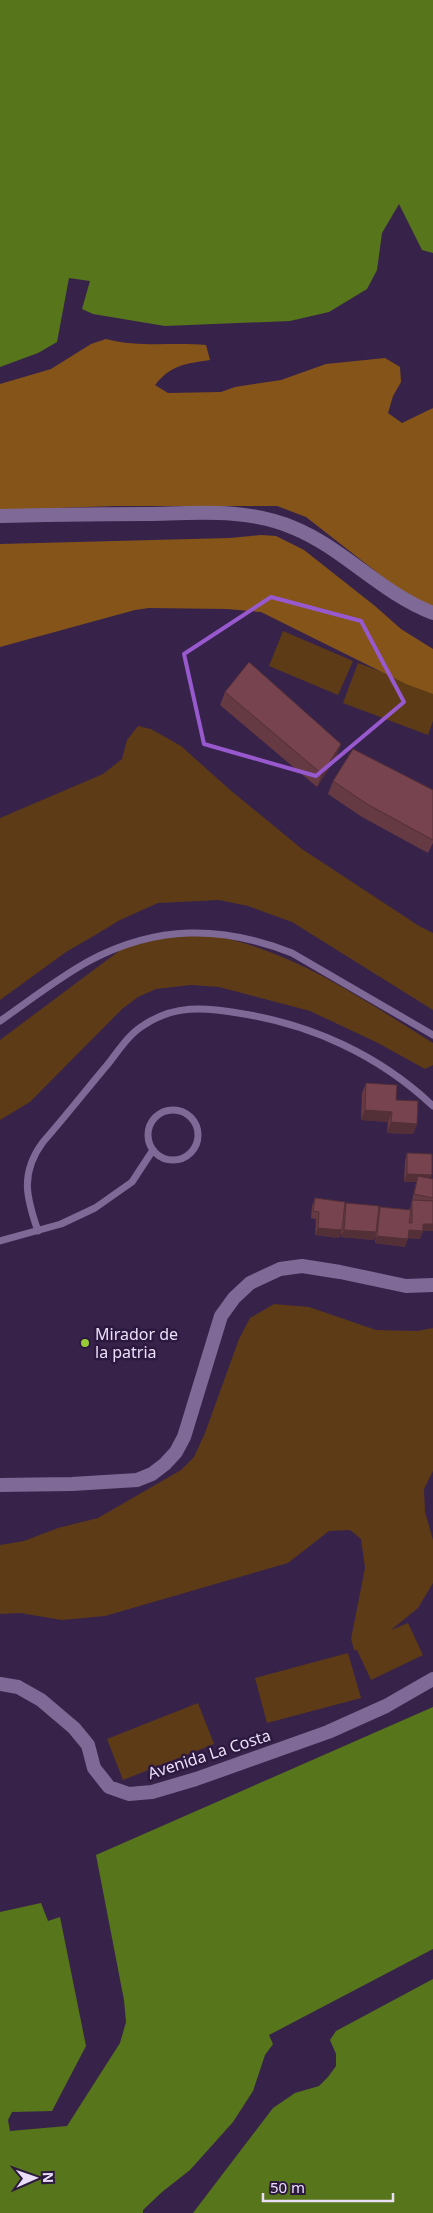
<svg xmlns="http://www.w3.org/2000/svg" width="433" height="2213" viewBox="0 0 433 2213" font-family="'Noto Sans',sans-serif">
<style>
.green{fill:#5c3b16}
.forest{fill:#855419}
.water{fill:#57751a}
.pier{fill:#37234a}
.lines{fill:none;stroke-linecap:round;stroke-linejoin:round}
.service{stroke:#7f6996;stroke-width:7}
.minor{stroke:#7f6996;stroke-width:14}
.wall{fill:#653a43}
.shaded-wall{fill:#532f37}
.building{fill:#76434e;stroke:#532f37}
.marked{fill:none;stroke:#9759cd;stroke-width:4;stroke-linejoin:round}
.poi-dot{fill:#99cb35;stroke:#2d193f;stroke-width:2}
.labels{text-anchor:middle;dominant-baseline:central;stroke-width:5;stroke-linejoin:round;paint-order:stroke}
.poi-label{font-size:16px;fill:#ebdff8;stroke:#2d193f;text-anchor:start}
.street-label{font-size:16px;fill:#ebdff8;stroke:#2d193f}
</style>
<rect width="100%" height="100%" fill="#37234a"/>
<g class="green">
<path d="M 283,631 L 353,661 L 338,695 L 269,666 Z"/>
<path d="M 358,663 L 433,691 L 433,721 L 428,735 L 343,703 Z"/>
<path d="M 138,726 L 151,729 L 181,746 L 229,789 L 302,849 L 419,926 L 433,933 L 433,1010 L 292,922 L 248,906 L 219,900 L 158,903 L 120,920 L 97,934 L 66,952 L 0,1000 L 0,818 L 103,774 L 122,759 L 127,740 Z"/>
<path d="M 188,931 C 203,934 218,936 233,940 C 306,959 370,1004 433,1043 L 433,1065 L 425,1069 L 378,1043 L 310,1011 L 219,987 L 191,985 L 156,989 L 138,997 L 122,1009 L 30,1102 L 0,1120 L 0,1040 L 123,948 Z"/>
<path d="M 274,1304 L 309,1307 L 376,1330 L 417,1331 L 433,1328 L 433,1471 L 424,1489 L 425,1512 L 433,1540 L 433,1583 L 418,1608 L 391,1630 L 408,1623 L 423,1655 L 371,1680 L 357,1650 L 354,1650 L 351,1639 L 365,1568 L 361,1539 L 350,1530 L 329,1531 L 288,1563 L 105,1616 L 62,1620 L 20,1613 L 0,1614 L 0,1545 L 24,1541 L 58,1528 L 98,1518 L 181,1470 L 194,1457 L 205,1433 L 239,1339 L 250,1318 Z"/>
<path d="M 348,1653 L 361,1698 L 267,1723 L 255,1678 Z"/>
<path d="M 198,1703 L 214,1744 L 123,1780 L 107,1739 Z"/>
</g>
<g class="forest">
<path d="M 106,339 C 140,348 172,342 206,345 L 210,360 C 185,364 172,364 155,385 L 168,393 L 221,392 L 235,387 L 281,380 L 326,364 L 385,358 L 400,367 L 401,382 L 393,396 L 388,413 L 402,423 L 433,408 L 433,613 L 411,599 L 306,517 L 277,506 L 115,506 L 0,510 L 0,384 L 51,369 L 91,344 Z"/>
<path d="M 261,535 L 276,536 L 304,550 L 375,606 L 401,629 L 433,649 L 433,694 L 406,684 L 261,612 L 227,609 L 149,608 L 135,610 L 0,647 L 0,544 L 230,538 Z"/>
</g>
<g class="water">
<path d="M 0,0 L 433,0 L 433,253 L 422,250 L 399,204 L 382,233 L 377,270 L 367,289 L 329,312 L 290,321 L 165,326 L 93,314 L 82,309 L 90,281 L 69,278 L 57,342 L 38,353 L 0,367 Z"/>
<path d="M 433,1707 L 433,2213 L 0,2213 L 0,1912 L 41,1903 L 48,1921 L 60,1917 L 86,2046 L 52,2111 L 12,2112 L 8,2120 L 10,2131 L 67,2126 L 120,2043 L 126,2022 L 124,2000 L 96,1855 Z"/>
</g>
<path class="pier" d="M 433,1949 L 433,1979 L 336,2031 L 330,2040 L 336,2054 L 336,2066 L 328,2077 L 319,2086 L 295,2093 L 273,2108 L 193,2213 L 143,2213 L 143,2210 L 162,2192 L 190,2170 L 233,2122 L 253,2091 L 265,2055 L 273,2044 L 269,2035 Z"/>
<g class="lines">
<g class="service">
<path d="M 0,1021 C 29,1001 58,978 89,961 C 156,925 222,925 292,953 L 433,1035"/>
<circle cx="173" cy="1135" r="25"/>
<path d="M 38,1231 C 26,1197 20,1173 43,1142 C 65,1117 86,1090 108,1064 C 119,1050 129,1034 144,1025 C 174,1005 204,1007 238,1013 C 311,1024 379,1055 433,1106"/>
<path d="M 0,1241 L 61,1224 L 95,1208 L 132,1182 L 153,1150"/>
</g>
<g class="minor">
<path d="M 0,516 C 49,515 99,514 148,514 C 198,513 248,508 294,528 C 343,548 381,593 433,613"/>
<path d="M 0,1485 L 72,1484 L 137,1480 L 152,1474 L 165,1464 L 176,1452 L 184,1437 L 221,1316 L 234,1298 L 250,1283 L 280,1269 L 302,1266 L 340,1272 L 406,1286 L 433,1285"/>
<path d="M 0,1684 L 18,1687 L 41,1700 L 74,1728 L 88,1745 L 94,1768 L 109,1787 L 129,1794 L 152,1792 L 196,1779 L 328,1732 L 386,1706 L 433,1679"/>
</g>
</g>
<g class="wall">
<path d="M 225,692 L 341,744 L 336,757 L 317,787 L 220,705 Z"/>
<path d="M 333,781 L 433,790 L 433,843 L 428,853 L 362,817 L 328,794 Z"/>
<path d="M 366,1083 L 396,1100 L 417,1124 L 413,1134 L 387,1133 L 388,1122 L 361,1120 L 362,1093 Z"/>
<path d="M 407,1153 L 430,1178 L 433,1179 L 433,1231 L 423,1231 L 420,1239 L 408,1238 L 405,1247 L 375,1243 L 376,1235 L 374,1240 L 341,1237 L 342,1232 L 339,1238 L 315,1235 L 316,1219 L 311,1218 L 312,1206 L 315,1198 L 344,1208 L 346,1203 L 378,1214 L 380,1207 L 410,1210 L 416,1182 L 404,1182 L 405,1161 Z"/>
</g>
<g class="shaded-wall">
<path d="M 341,744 L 336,757 L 317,787 L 322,774 Z"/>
<path d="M 365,1110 L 392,1112 L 388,1122 L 361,1120 Z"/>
<path d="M 391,1122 L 417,1124 L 413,1134 L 387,1133 Z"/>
<path d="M 407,1174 L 432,1175 L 429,1182 L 418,1176 L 416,1182 L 404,1182 Z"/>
<path d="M 423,1224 L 433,1224 L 433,1231 L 421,1231 Z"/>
<path d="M 318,1228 L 342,1230 L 339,1238 L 315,1235 Z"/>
<path d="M 344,1230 L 376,1232 L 374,1240 L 341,1237 Z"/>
<path d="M 409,1230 L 423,1231 L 420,1239 L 406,1237 Z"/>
<path d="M 377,1236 L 408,1239 L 405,1247 L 375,1243 Z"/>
</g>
<g class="building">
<path d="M 249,662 L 341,744 L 322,774 L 225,692 Z"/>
<path d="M 353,749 L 433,790 L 433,840 L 367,804 L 333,781 Z"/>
<path d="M 366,1083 L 397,1085 L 396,1100 L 418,1101 L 417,1124 L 391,1122 L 392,1112 L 365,1110 Z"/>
<path d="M 407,1153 L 432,1154 L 432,1175 L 407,1174 Z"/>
<path d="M 418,1176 L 433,1179 L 433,1198 L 414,1194 Z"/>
<path d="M 315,1198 L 345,1202 L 342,1230 L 318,1228 L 319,1212 L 313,1211 Z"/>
<path d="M 412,1200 L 433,1201 L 433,1224 L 423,1224 L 423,1231 L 409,1230 L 408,1239 L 377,1236 L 380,1207 L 411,1210 L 409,1223 L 412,1223 Z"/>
<path d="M 346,1203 L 379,1206 L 376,1232 L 344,1230 Z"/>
</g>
<path class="marked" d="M 271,597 L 361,621 L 404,702 L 316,776 L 204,744 L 184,654 Z"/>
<circle class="poi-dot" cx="85" cy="1343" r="5"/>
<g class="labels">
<g class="poi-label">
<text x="95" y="1334">Mirador de<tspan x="95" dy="18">la patria</tspan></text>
</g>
<g class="street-label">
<text transform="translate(209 1754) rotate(-18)">Avenida La Costa</text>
</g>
</g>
<g transform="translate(35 2178) rotate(88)" stroke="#2d193f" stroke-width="4" paint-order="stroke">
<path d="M0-4L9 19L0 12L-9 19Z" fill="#ebdff8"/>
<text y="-8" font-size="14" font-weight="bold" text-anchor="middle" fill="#ebdff8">N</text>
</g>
<path d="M263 2193v8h130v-8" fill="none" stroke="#ebdff8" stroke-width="2.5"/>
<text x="270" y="2193" font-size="15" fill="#ebdff8" stroke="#2d193f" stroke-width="4" paint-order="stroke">50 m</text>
</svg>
